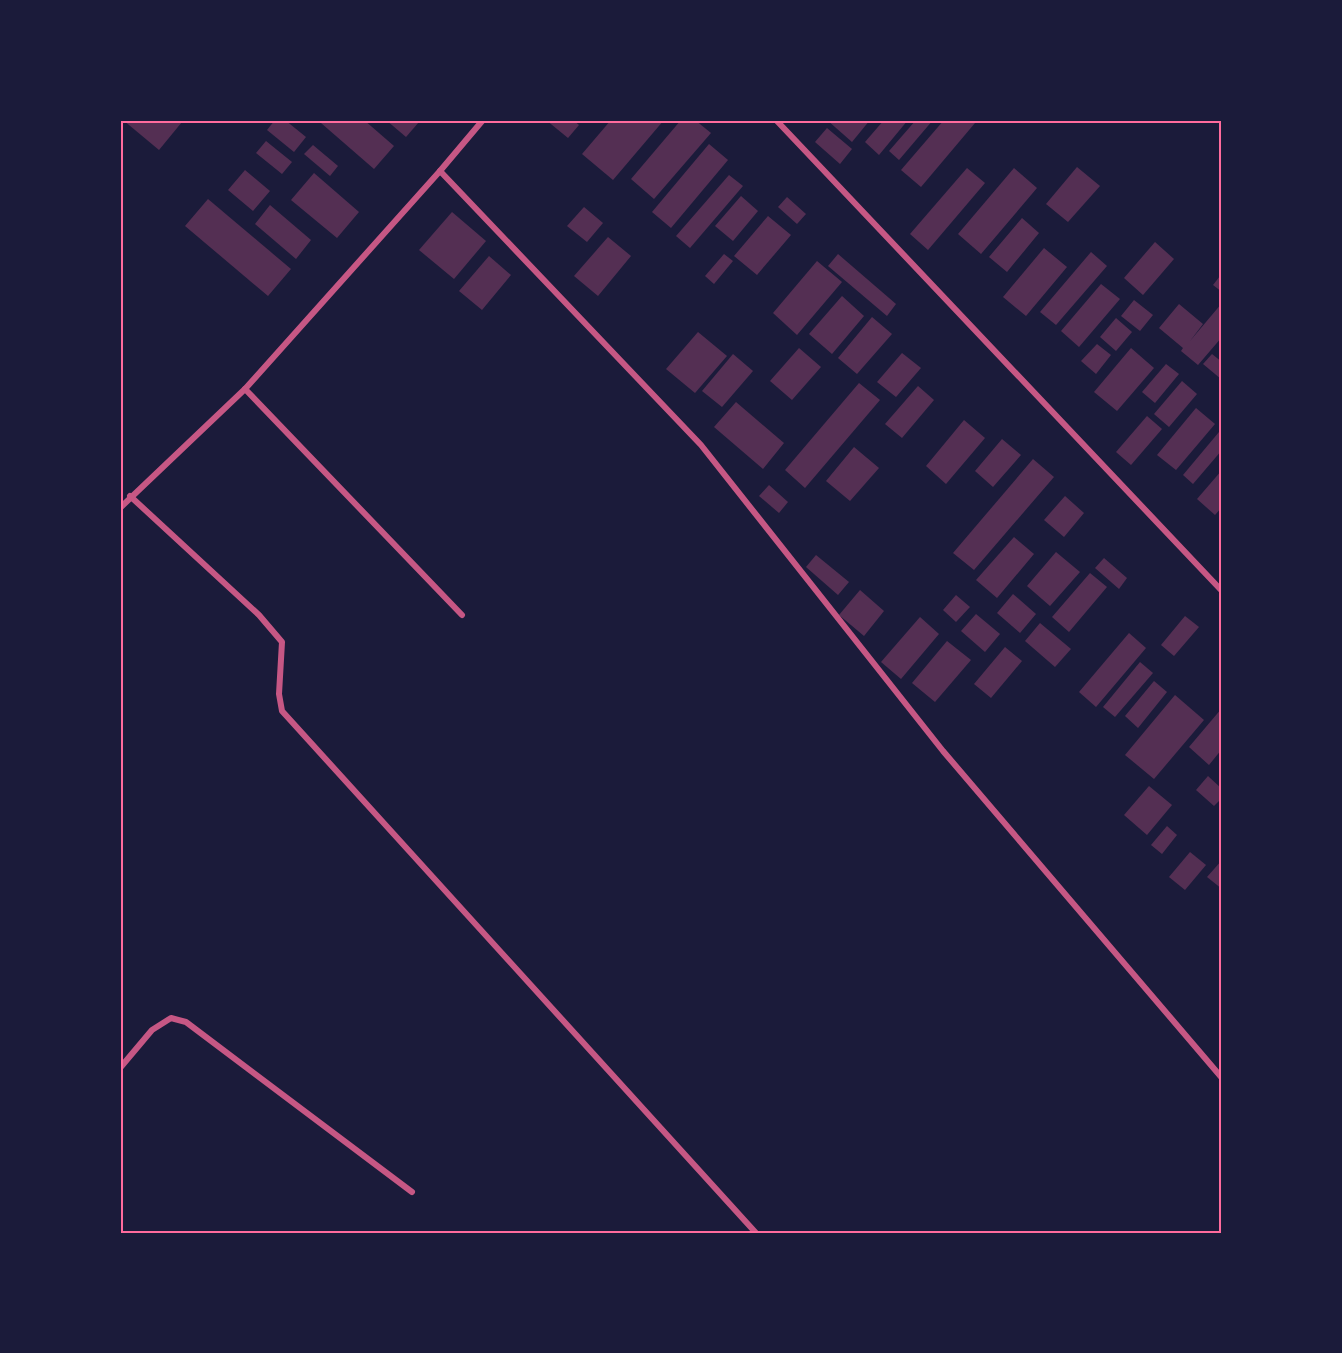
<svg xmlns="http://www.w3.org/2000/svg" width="1342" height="1353" viewBox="0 0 1342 1353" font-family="'Noto Sans',sans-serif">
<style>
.building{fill:#542f53}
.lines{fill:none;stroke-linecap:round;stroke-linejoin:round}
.minor{stroke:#c65784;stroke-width:6}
.neatline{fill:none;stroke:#ff6b9d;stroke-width:2}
</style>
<rect width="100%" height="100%" fill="#1b1b3a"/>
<g class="building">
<path d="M 123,120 L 180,120 L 182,122 L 159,150 Z"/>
<path d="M 275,120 L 285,120 L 306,137 L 294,152 L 267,130 Z"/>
<path d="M 324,120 L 364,120 L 394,146 L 374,169 L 321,123 Z"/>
<path d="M 386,120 L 417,120 L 419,122 L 406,137 Z"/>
<path d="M 546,120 L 573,120 L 579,125 L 568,138 Z"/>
<path d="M 611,120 L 664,120 L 613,180 L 582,154 Z"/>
<path d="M 681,120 L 695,120 L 711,133 L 654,199 L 631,179 Z"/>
<path d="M 827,120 L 870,120 L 852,142 Z"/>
<path d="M 884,120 L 908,120 L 879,155 L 865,142 Z"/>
<path d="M 916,120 L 933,120 L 899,160 L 889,151 Z"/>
<path d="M 944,120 L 972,120 L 975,123 L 921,187 L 901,170 Z"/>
<path d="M 827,128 L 852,149 L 840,164 L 815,142 Z"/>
<path d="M 266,141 L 292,162 L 282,174 L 256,153 Z"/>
<path d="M 709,144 L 728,160 L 671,228 L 652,212 Z"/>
<path d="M 313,145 L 338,166 L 330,176 L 304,154 Z"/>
<path d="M 1077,167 L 1100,186 L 1068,222 L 1046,204 Z"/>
<path d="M 967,168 L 985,183 L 928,250 L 910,234 Z"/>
<path d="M 1014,168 L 1037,188 L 981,254 L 958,234 Z"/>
<path d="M 245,170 L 270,191 L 253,211 L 228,190 Z"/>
<path d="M 314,173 L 359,212 L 337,238 L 291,200 Z"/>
<path d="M 729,175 L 743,186 L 690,248 L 676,236 Z"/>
<path d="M 741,196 L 758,211 L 733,241 L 715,226 Z"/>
<path d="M 787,197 L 806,214 L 797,224 L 778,207 Z"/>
<path d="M 208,199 L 291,269 L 268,296 L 185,226 Z"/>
<path d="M 270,205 L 311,240 L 296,259 L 255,224 Z"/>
<path d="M 584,207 L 603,223 L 587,242 L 567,226 Z"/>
<path d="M 452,212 L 486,241 L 454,279 L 419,250 Z"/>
<path d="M 768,216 L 791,235 L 757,275 L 734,256 Z"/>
<path d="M 1022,218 L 1039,233 L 1007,272 L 989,257 Z"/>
<path d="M 608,237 L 631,256 L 598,296 L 574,276 Z"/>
<path d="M 1155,242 L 1174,259 L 1143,295 L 1124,278 Z"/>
<path d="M 1044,248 L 1067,267 L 1026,316 L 1003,297 Z"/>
<path d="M 1091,252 L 1107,266 L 1056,325 L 1040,312 Z"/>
<path d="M 724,254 L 733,261 L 714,284 L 705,276 Z"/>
<path d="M 838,254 L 896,304 L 887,316 L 828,266 Z"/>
<path d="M 489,256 L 511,275 L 482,310 L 459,291 Z"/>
<path d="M 817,261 L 842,282 L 797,335 L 773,313 Z"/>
<path d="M 1220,276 L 1222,278 L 1222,292 L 1213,285 Z"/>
<path d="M 1101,284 L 1120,299 L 1079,347 L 1061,331 Z"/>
<path d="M 842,296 L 864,316 L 832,354 L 809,334 Z"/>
<path d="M 1134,300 L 1153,315 L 1140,331 L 1121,316 Z"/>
<path d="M 1222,303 L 1222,337 L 1198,365 L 1181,351 L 1183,348 L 1159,328 L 1179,304 L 1203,324 L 1190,341 Z"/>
<path d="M 872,317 L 892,334 L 857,374 L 838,358 Z"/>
<path d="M 1116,318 L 1132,332 L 1116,351 L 1100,337 Z"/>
<path d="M 698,332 L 727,356 L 695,393 L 666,369 Z"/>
<path d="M 1097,344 L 1111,355 L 1096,374 L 1081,361 Z"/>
<path d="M 799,348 L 821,367 L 792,400 L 770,381 Z"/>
<path d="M 1131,348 L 1154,368 L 1117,411 L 1094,392 Z"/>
<path d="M 902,353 L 921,368 L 896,397 L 877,382 Z"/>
<path d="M 733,354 L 753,371 L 722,407 L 702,391 Z"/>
<path d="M 1212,354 L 1222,362 L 1221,379 L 1203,364 Z"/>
<path d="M 1166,364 L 1179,374 L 1155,403 L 1142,392 Z"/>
<path d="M 1182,381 L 1197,394 L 1169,427 L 1154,414 Z"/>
<path d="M 859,383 L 880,400 L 805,488 L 785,470 Z"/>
<path d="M 918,386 L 934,400 L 902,438 L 885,424 Z"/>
<path d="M 736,402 L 784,443 L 763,469 L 714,427 Z"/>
<path d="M 1196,408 L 1215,424 L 1176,470 L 1157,455 Z"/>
<path d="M 1147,416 L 1162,429 L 1131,465 L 1116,452 Z"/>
<path d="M 964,420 L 985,438 L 946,484 L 926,466 Z"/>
<path d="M 1219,432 L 1222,435 L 1222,450 L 1193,484 L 1183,475 Z"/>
<path d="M 1002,439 L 1021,455 L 993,487 L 975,471 Z"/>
<path d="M 854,447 L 879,468 L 850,501 L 826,481 Z"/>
<path d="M 1033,459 L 1054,477 L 974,570 L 953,553 Z"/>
<path d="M 1222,470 L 1222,507 L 1215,515 L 1197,499 Z"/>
<path d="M 769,485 L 788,502 L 779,513 L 759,496 Z"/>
<path d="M 1065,496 L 1084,513 L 1064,537 L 1044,520 Z"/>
<path d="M 1014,537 L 1034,554 L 997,598 L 976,580 Z"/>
<path d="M 1056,552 L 1080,572 L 1050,606 L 1027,586 Z"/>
<path d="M 816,555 L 849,582 L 838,595 L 806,567 Z"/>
<path d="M 1104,558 L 1127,578 L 1119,589 L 1095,568 Z"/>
<path d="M 1090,573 L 1107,587 L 1069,632 L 1052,617 Z"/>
<path d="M 860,590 L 884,611 L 864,636 L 839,615 Z"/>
<path d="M 1013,594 L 1036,614 L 1020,633 L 997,613 Z"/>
<path d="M 956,595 L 970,607 L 956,622 L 943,610 Z"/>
<path d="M 976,614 L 1000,634 L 985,652 L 961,631 Z"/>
<path d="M 1185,616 L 1199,627 L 1174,656 L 1161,645 Z"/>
<path d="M 920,617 L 939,634 L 901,679 L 881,662 Z"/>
<path d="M 1040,623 L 1071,649 L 1055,667 L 1025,641 Z"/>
<path d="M 1129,633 L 1146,648 L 1096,707 L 1079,692 Z"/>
<path d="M 947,641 L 971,660 L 935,702 L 912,683 Z"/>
<path d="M 1005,647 L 1022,661 L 991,698 L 974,684 Z"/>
<path d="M 1140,662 L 1153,673 L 1115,717 L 1103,707 Z"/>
<path d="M 1154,681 L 1167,692 L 1138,728 L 1125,716 Z"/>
<path d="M 1175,695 L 1204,720 L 1154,779 L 1125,755 Z"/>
<path d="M 1222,708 L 1222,749 L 1209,765 L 1189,747 Z"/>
<path d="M 1208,776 L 1222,789 L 1222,798 L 1214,806 L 1196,790 Z"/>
<path d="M 1149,786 L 1172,805 L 1147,835 L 1124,815 Z"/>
<path d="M 1167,826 L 1177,835 L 1162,854 L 1151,845 Z"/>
<path d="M 1190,852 L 1206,865 L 1185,890 L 1169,877 Z"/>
<path d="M 1222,860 L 1222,889 L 1207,877 Z"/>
</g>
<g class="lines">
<g class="minor">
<path d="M 776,120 L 1222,591"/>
<path d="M 440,171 L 701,445 L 943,751 L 1222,1078"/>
<path d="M 245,389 L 462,615"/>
<path d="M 130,496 L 259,615 L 282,642 L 279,694 L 282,711 L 756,1233"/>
<path d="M 120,508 L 245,389 L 440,171 L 483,120"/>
<path d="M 120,1068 L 152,1030 L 171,1018 L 186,1022 L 412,1192"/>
</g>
</g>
<rect width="1342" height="1353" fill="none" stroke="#1b1b3a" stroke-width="243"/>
<rect x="122" y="122" width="1098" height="1110" class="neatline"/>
</svg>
